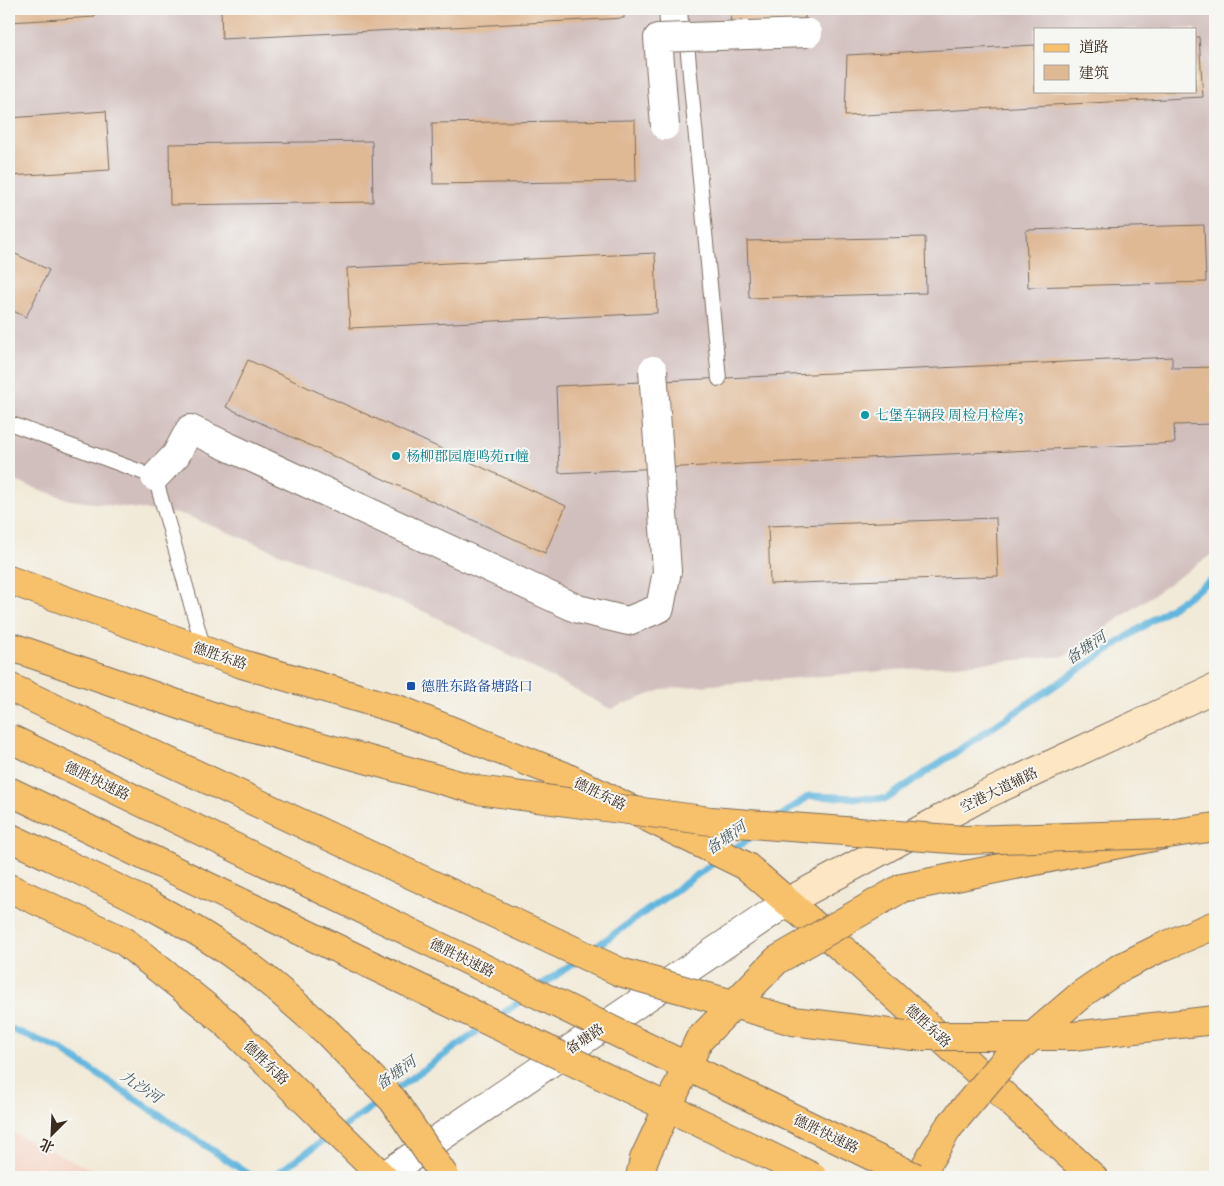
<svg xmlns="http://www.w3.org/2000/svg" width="1224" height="1186" viewBox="0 0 1224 1186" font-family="'IM FELL Great Primer','Noto Serif SC',serif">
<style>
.built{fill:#f6d2c4}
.industrial{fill:#d1bfbe;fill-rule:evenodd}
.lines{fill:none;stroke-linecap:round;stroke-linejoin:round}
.stream{stroke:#62b6de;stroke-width:7}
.building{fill:#dfb894}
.service-casing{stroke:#7b6d5f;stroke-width:16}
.minor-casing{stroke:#7b6d5f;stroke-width:30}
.tertiary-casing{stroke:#7b6d5f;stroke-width:30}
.secondary-casing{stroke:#7b6d5f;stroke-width:30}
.primary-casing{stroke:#7b6d5f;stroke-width:30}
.trunk-casing{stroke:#7b6d5f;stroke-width:30}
.service{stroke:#fff;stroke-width:14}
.minor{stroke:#fff;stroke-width:28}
.tertiary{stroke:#fff;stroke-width:28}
.secondary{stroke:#fce6c4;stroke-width:28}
.primary{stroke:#f7c06b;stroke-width:28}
.trunk{stroke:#f7c06b;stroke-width:28}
.minor-bridge-casing{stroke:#7b6d5f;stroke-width:30;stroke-linecap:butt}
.trunk-bridge-casing{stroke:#7b6d5f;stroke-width:30;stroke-linecap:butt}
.minor-bridge{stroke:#fff;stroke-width:28}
.trunk-bridge{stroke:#f7c06b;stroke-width:28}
.culture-dot{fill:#0f9aa8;stroke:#f6f6f2;stroke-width:2}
.transit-dot{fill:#1a4fb4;stroke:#f6f6f2;stroke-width:2}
.labels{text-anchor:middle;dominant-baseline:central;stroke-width:4;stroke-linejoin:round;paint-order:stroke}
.culture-label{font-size:14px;fill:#0d838f;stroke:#f6f6f2;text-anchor:start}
.street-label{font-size:14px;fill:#3b2a1e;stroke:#f6f6f2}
.transit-label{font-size:14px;fill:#164399;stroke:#f6f6f2;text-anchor:start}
.water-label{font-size:15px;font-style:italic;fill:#495b61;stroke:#f6f6f2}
</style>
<rect width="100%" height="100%" fill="#f6f6f2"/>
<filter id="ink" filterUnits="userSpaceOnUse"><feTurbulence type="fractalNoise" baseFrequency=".02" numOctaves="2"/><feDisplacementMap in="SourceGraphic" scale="10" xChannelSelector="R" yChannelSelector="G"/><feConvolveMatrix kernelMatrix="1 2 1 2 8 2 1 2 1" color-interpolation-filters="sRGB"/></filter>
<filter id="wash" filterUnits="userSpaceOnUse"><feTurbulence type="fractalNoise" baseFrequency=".0096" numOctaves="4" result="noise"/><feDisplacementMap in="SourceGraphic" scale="20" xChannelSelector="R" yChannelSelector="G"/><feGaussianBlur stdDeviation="1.12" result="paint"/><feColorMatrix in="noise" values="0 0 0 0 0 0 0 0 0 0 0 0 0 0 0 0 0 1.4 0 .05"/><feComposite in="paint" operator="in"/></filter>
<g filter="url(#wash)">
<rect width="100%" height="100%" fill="#f2ead8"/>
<path class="built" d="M 9,1131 L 108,1177 L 9,1177 Z"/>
<path class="industrial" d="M 9,9 L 1215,9 L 1215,552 L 1065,656 L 664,689 L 611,709 L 430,614 L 185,515 L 70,500 L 9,479 ZM 1035,29 L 1195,29 L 1195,91 L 1035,91 Z"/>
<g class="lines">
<g class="stream">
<path d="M 778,818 L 809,796 L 886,799 L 1215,578"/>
<path d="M 731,851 L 757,833"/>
<path d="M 590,951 L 718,860"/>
<path d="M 539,987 L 578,960"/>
<path d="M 497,1018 L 527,996"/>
<path d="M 9,1028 L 60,1049 L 253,1177"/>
<path d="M 393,1091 L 484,1027"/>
<path d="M 342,1128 L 384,1098"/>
<path d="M 272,1177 L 331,1135"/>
</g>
</g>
<g id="blocks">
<g class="building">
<path d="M 9,9 L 95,9 L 95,17 L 9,22 Z"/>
<path d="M 221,9 L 624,9 L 624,18 L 222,39 Z"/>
<path d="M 730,9 L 808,9 L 803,22 L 731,25 Z"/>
<path d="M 1195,37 L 1199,37 L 1203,97 L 845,116 L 847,55 L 1035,45 L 1035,91 L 1195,91 Z"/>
<path d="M 106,111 L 110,170 L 9,176 L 9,118 Z"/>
<path d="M 635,120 L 636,181 L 433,184 L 432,123 Z"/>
<path d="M 372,141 L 373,202 L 170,205 L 169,144 Z"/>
<path d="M 1204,225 L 1206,282 L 1028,287 L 1026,230 Z"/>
<path d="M 925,237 L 926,293 L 749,298 L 747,241 Z"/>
<path d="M 9,251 L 49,270 L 26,317 L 9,309 Z"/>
<path d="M 655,253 L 657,313 L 350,328 L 347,268 Z"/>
<path d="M 1172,357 L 1172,368 L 1215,367 L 1215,424 L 1174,425 L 1175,443 L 559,473 L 556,386 Z"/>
<path d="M 248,360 L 566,506 L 545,553 L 226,407 Z"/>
<path d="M 996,518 L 998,576 L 770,584 L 768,526 Z"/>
</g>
</g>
</g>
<g filter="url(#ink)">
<use href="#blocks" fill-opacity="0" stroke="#7b6d5f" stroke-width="1"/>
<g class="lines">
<defs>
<g id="service">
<path d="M 686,33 L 719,379"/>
<path d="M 9,423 L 155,477 L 204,650"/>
</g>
<path id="minor" d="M 673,9 L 675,37"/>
<path id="tertiary" d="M 382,1177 L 787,902"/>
<path id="secondary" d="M 787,902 L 985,795 L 1215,688"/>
<g id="primary">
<path d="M 9,580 L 242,664 L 400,710 L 564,776 L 746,866 L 861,965 L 1093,1177"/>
<path d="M 9,888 L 124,941 L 225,1022 L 383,1177"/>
</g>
<g id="trunk">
<path d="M 9,837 C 90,876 177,912 250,967 C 276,986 301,1010 326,1031"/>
<path d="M 902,888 L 1168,834 L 1215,827"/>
<path d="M 919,1177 L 948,1128"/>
</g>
</defs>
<use href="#service" class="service-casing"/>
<use href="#minor" class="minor-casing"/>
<use href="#tertiary" class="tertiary-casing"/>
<use href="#secondary" class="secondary-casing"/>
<use href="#primary" class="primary-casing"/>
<use href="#trunk" class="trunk-casing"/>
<use href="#service" class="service"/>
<use href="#minor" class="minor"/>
<use href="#tertiary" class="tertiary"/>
<use href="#secondary" class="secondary"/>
<use href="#primary" class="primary"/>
<use href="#trunk" class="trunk"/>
<defs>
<g id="minor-bridge">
<path d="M 665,126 L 658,38 L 808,33"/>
<path d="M 155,477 L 176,455 L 190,429 L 578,609 L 628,621 L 660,608 L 667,571 L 653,370"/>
</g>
<g id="trunk-bridge">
<path d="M 9,646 L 218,718 L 477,790 L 711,821 L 964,840 L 1168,834"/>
<path d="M 9,687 L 620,972 L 793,1021 L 913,1036 L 1073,1036 L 1215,1020"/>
<path d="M 9,738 L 915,1177"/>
<path d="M 9,791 L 813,1177"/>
<path d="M 326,1031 L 393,1100 L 445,1177"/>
<path d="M 948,1128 L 1008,1057 L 1083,993 L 1118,969 L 1160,948 L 1215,925"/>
<path d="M 640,1177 L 644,1159 L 699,1040 L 777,960 L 902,888"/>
</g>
</defs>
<use href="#minor-bridge" class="minor-bridge-casing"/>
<use href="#trunk-bridge" class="trunk-bridge-casing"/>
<use href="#minor-bridge" class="minor-bridge"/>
<use href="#trunk-bridge" class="trunk-bridge"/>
</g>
</g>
<g class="culture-dot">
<circle cx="865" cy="415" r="5"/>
<circle cx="396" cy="456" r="5"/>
</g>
<rect class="transit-dot" x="406" y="681" width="10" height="10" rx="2.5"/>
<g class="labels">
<g class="culture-label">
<text x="875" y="415">七堡车辆段 周检月检库3</text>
<text x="406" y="456">杨柳郡园鹿鸣苑11幢</text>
</g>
<g class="street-label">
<text transform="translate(220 656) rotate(19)">德胜东路</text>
<text transform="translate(97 781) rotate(26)">德胜快速路</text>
<text transform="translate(999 790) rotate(-26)">空港大道辅路</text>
<text transform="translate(600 794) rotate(26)">德胜东路</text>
<text transform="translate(462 958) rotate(26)">德胜快速路</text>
<text transform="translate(928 1026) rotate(43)">德胜东路</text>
<text transform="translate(585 1039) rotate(-34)">备塘路</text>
<text transform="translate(266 1063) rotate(44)">德胜东路</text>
<text transform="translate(826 1134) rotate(26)">德胜快速路</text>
</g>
<g class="transit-label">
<text x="421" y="686">德胜东路备塘路口</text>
</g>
<g class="water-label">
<text transform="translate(1086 648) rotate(-34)">备塘河</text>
<text transform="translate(726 838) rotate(-35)">备塘河</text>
<text transform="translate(396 1073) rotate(-35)">备塘河</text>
<text transform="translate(141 1087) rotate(34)">九沙河</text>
</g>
</g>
<rect width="1224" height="1186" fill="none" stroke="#f6f6f2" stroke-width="30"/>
<rect x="1034" y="28" width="162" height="65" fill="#f6f6f2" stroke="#aba49d"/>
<rect x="1044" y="44" width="25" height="8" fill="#f7c06b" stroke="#aba49d"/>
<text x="1079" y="52" font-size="15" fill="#3b2a1e">道路</text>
<rect x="1044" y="65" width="25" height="15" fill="#dfb894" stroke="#aba49d"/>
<text x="1079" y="78" font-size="15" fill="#3b2a1e">建筑</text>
<g transform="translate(52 1134) rotate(204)" stroke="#f6f6f2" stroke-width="4" paint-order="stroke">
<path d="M0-4L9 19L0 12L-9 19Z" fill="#3b2a1e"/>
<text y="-8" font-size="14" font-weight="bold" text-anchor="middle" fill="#3b2a1e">北</text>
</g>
</svg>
